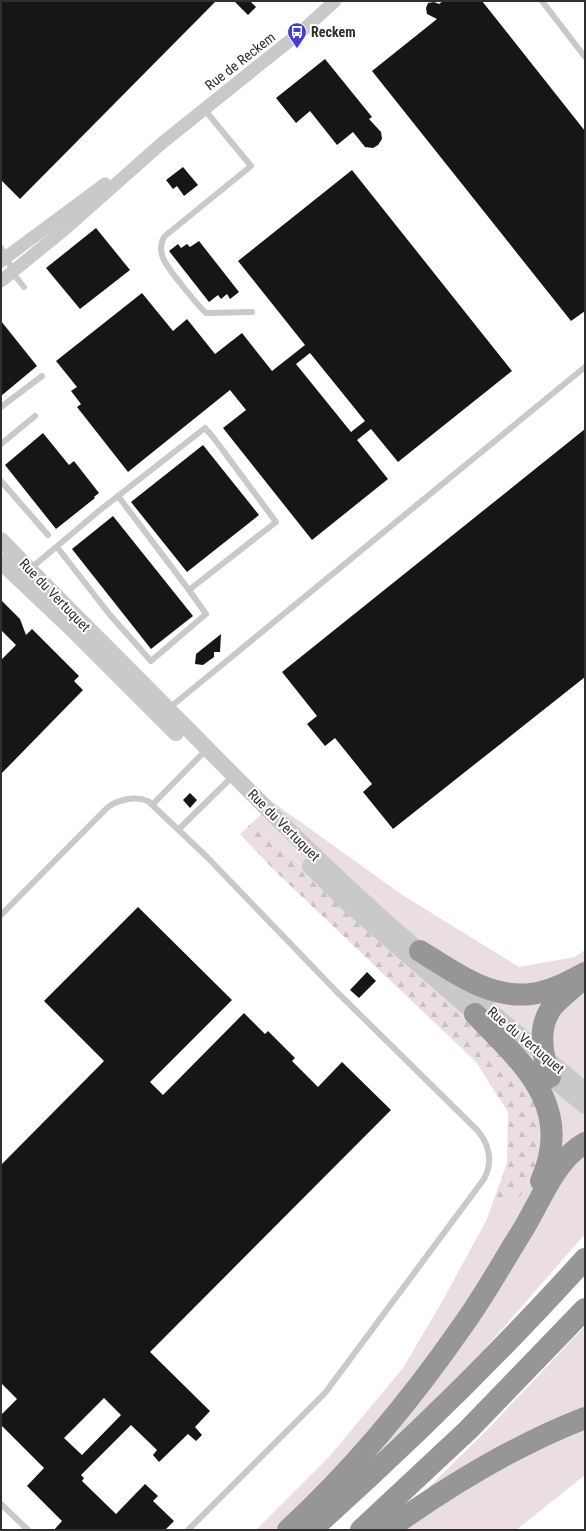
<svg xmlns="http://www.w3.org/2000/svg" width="586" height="1531" viewBox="0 0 586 1531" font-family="'Roboto Condensed',sans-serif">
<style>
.grass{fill:#ebdee3}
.forest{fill:url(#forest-firs)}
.building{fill:#161616;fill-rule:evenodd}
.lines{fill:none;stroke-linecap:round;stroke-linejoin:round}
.service{stroke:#c9c9c9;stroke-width:6}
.minor{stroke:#c9c9c9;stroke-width:13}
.tertiary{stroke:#c9c9c9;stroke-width:16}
.motorway{stroke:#969696;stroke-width:22}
.labels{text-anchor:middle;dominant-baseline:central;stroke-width:4;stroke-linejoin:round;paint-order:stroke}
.poi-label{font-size:14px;font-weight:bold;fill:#2f2f2f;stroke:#fff;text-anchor:start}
.street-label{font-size:14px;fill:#2f2f2f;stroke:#fff}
</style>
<defs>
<pattern id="forest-firs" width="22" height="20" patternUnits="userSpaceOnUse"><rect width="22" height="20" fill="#ebdee3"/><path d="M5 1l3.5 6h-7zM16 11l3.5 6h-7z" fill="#cabfc3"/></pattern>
</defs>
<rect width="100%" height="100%" fill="#fff"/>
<g class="grass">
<path d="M 274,803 L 401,894 L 519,967 L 575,957 L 585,950 L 585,1234 L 482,1352 L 361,1472 L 340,1465 L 276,1530 L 256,1530 L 329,1457 L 403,1368 L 443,1300 L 487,1219 L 494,1199 L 519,1199 L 541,1156 L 426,980 L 254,821 Z"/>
<path d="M 585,1326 L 585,1475 L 516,1530 L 406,1530 L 437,1508 L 428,1488 L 490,1427 Z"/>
</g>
<path class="forest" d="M 254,821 L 489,1040 L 531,1092 L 543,1127 L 541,1156 L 519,1199 L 494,1199 L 507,1163 L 508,1112 L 476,1062 L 276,872 L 240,834 Z"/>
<g class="building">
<path d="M 1,1 L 216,1 L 20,199 L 1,180 Z"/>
<path d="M 234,1 L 250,1 L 256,7 L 248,15 Z"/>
<path d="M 443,1 L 482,1 L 585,131 L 585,311 L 571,321 L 372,71 L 437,19 L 427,14 L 426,8 L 428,3 L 434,2 L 439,4 Z"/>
<path d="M 325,59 L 372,117 L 369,119 L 381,132 L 382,139 L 378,145 L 373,148 L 365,147 L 353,132 L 337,145 L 310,111 L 296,123 L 276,98 Z"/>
<path d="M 183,167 L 198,185 L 184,196 L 177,186 L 173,189 L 166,180 Z"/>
<path d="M 352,170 L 512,371 L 398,462 L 371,429 L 357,440 L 388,479 L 312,540 L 223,428 L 246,410 L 230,390 L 128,472 L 77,407 L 81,404 L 71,391 L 77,387 L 56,361 L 142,293 L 173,331 L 187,319 L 215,354 L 242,333 L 272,371 L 305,345 L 238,261 ZM 310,353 L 365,421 L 351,432 L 296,364 Z"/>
<path d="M 96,228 L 130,270 L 80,309 L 46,268 Z"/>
<path d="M 199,241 L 239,292 L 230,299 L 227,294 L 221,299 L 218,295 L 209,302 L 169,251 L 178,244 L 181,248 L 187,244 L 190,247 Z"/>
<path d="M 1,321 L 37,366 L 1,396 Z"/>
<path d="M 585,429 L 585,677 L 393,829 L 363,792 L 372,784 L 335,738 L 325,746 L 307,724 L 317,716 L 282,672 Z"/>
<path d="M 43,433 L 69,465 L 74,461 L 99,493 L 94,497 L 95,498 L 56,529 L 5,465 Z"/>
<path d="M 203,445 L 259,515 L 187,572 L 131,502 Z"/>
<path d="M 113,516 L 193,616 L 151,649 L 72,549 Z"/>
<path d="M 1,600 L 20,619 L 26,635 L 32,629 L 79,676 L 74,681 L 83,690 L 1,774 L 1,660 L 16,645 L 1,630 Z"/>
<path d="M 221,634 L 220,652 L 214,652 L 214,657 L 203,665 L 195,664 L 196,654 Z"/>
<path d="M 190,793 L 197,800 L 190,808 L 183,800 Z"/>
<path d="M 138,907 L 232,1000 L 150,1082 L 163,1095 L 244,1013 L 265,1034 L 268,1031 L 295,1058 L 292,1061 L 318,1087 L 342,1062 L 391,1110 L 150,1352 L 210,1411 L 195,1427 L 202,1435 L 196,1441 L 188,1434 L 159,1462 L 153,1455 L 157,1450 L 131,1425 L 81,1475 L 84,1478 L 82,1481 L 116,1514 L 145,1484 L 158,1496 L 153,1501 L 174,1521 L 165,1530 L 54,1530 L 62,1521 L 27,1486 L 44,1468 L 1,1425 L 1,1415 L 17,1399 L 1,1383 L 1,1165 L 104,1061 L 44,1001 ZM 104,1398 L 121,1415 L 82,1455 L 64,1438 Z"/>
<path d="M 367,972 L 376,981 L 359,998 L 350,990 Z"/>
</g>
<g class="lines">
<g class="service">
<path d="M 542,1 L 585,57"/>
<path d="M 204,109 L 251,166 L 165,236 C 160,242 160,253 164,260 C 168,269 198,306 206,313 L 252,312"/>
<path d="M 1,248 L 7,256 L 12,272 L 24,287"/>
<path d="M 1,407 L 42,376"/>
<path d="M 1,444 L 35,416"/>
<path d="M 1,481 L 48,535"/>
<path d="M 118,496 L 189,590"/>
<path d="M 30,569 L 100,510 L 205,428 L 213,437 L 276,522 L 189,590 L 206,614 L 151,661 L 110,615 L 57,547"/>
<path d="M 168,709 L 585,367"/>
<path d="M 153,804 L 207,749"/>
<path d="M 179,829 L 233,776"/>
<path d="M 1,915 L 107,808 C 118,799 135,796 148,801 L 206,856 L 337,992 L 478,1131 C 490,1146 493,1162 484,1179 L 325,1393 L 188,1530"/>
<path d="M 1,1504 L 28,1530"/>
</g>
<g class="minor">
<path d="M 1,261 L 105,184"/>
<path d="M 1,281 L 65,229 L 162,143 L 303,30 L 335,1"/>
</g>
<g class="tertiary">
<path d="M 1,540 C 56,597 113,653 169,710 C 253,795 337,881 428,958"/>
<path d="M 1,562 L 76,633 L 176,733"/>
<path d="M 310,866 L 347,903 L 483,1021"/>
<path d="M 454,980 L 585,1090"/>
<path d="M 542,1071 L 585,1106"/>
</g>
<g class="motorway">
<path d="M 420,951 C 454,972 489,999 531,994 C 550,992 568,982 585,973"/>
<path d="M 475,1014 C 522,1063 575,1106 541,1181"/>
<path d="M 550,1077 C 542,1055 537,1026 553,1006 C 560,998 568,992 576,985"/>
<path d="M 288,1530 C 353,1470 411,1400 461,1328 C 483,1298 501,1265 521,1233 C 539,1205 555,1159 585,1143"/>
<path d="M 311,1530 C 407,1444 499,1354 585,1259"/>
<path d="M 361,1530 L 468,1430 L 585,1309"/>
<path d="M 387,1530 C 448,1486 515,1445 585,1418"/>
</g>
</g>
<defs>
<symbol id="bus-pin" viewBox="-11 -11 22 30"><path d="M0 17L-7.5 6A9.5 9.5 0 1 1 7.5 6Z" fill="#443dda" stroke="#fff"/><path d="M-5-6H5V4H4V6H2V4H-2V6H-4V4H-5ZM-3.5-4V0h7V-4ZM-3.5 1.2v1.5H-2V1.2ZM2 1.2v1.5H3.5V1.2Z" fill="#fff"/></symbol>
</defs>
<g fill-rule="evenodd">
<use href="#bus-pin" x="286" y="21" width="22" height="30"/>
</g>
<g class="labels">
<g class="poi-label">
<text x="311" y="32">Reckem</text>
</g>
<g class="street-label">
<text transform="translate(240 61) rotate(-38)">Rue de Reckem</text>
<text transform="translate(55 595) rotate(46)">Rue du Vertuquet</text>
<text transform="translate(284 825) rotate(45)">Rue du Vertuquet</text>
<text transform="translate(526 1040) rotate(40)">Rue du Vertuquet</text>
</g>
</g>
<rect width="586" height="1531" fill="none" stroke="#2f2f2f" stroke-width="4"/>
</svg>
